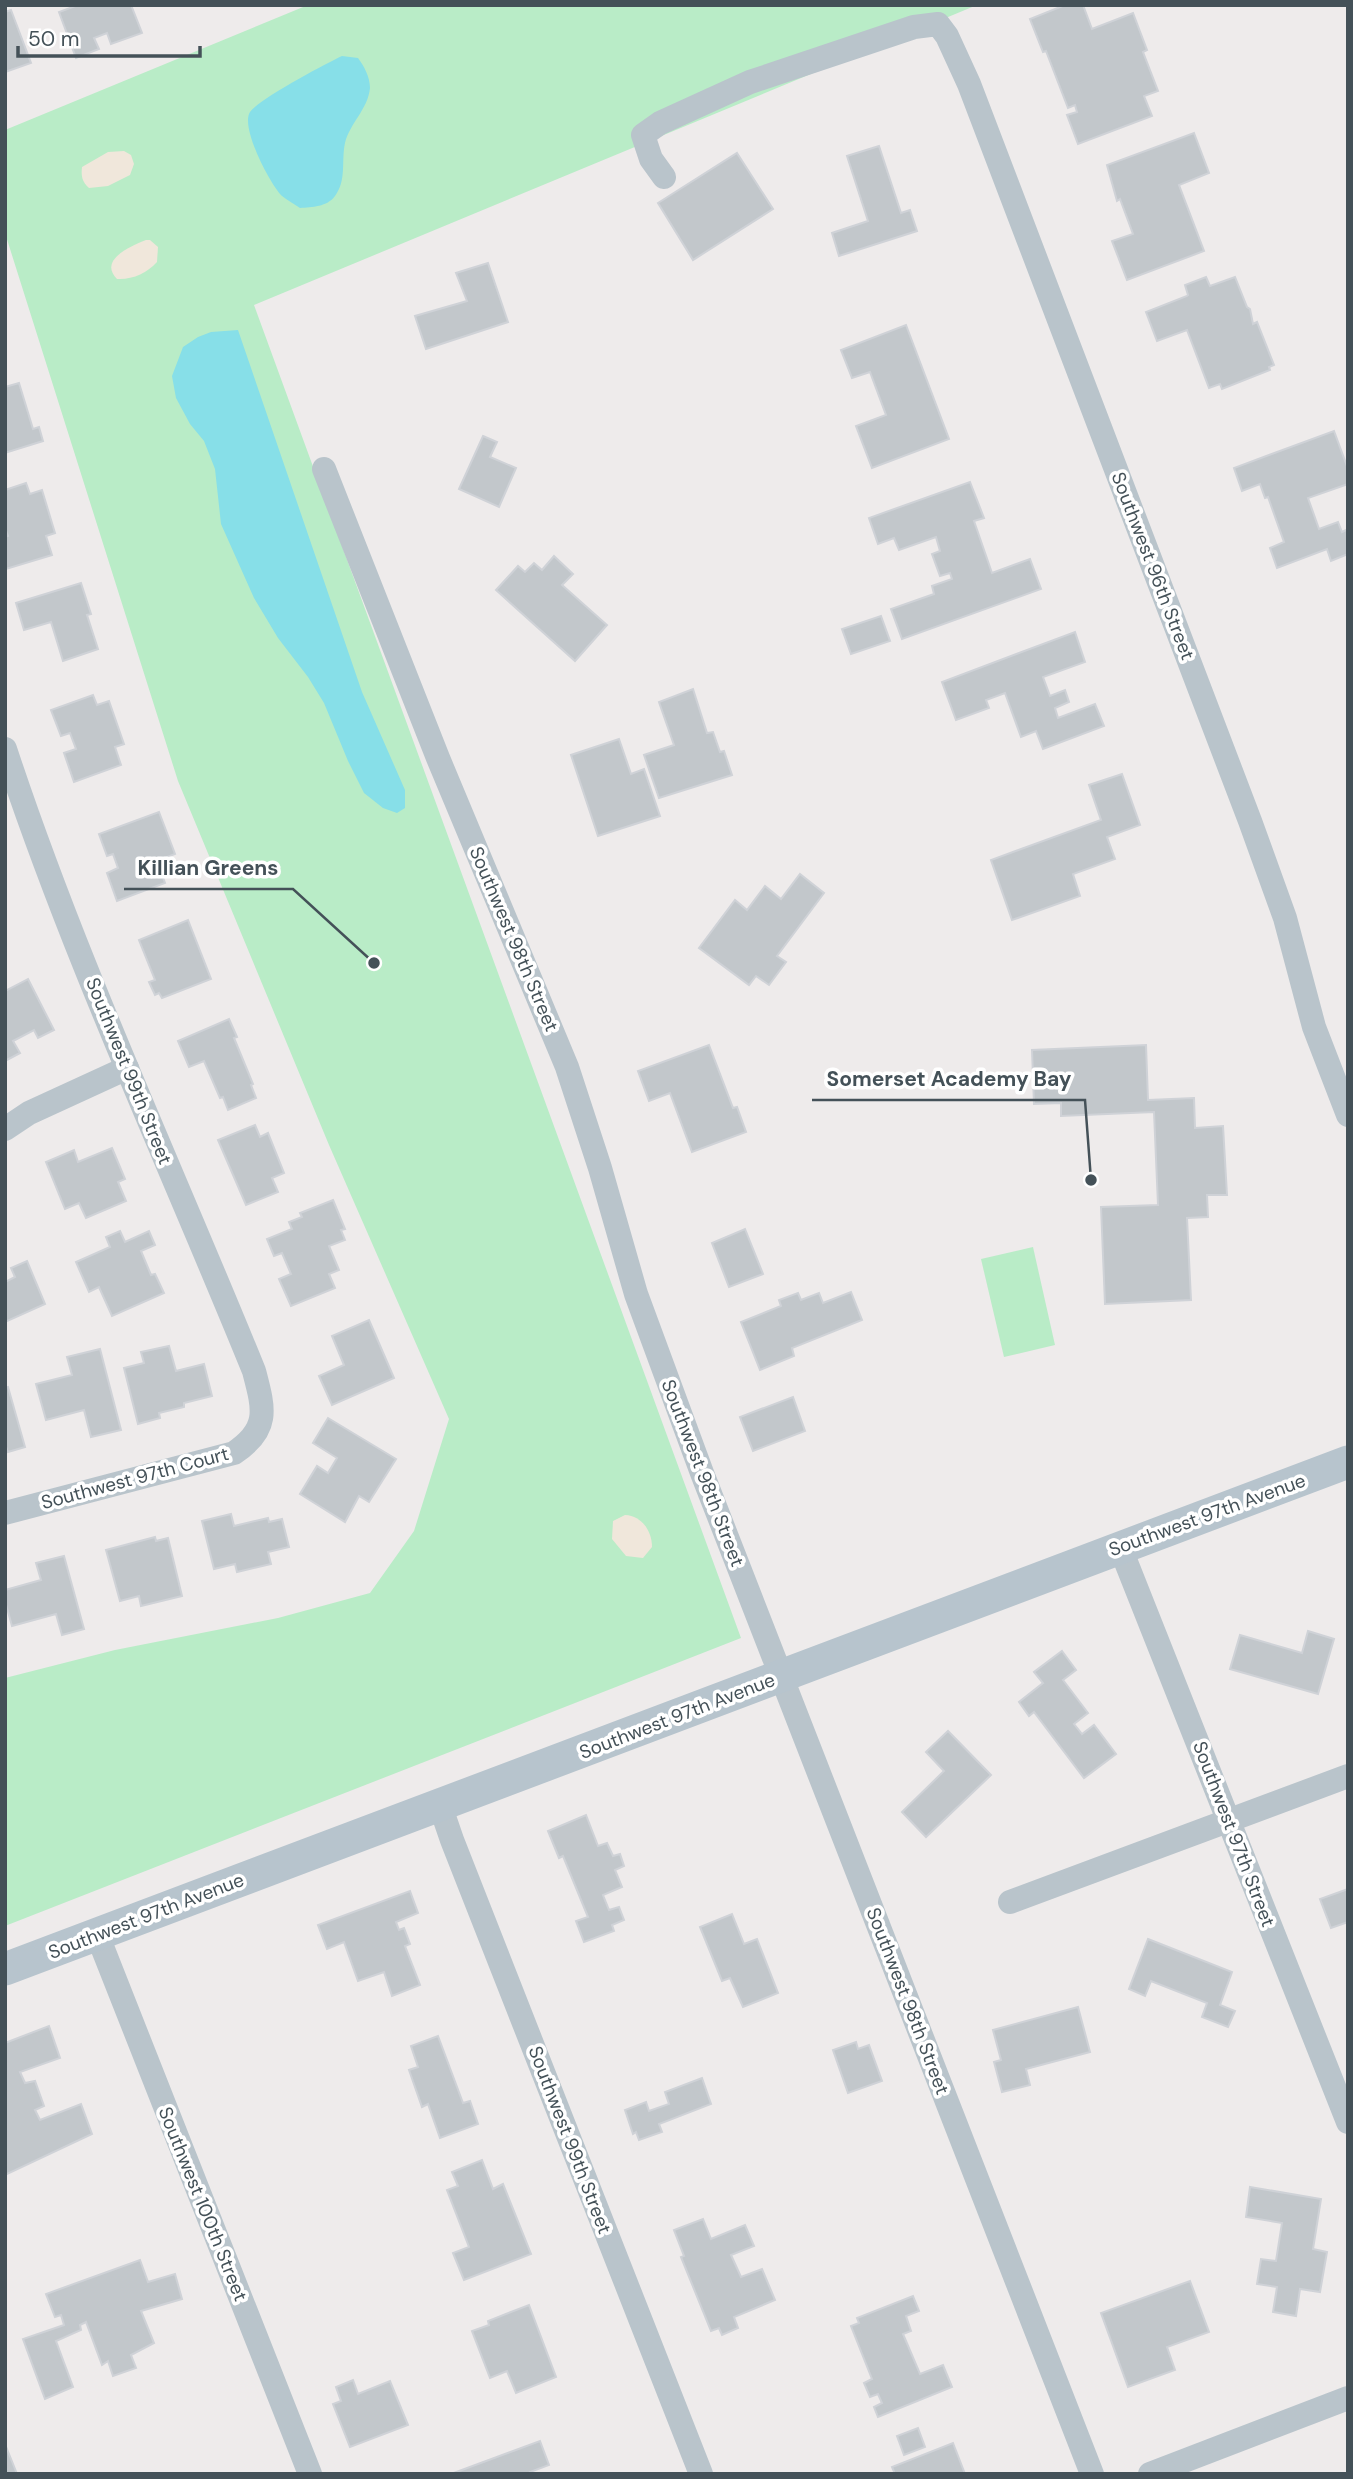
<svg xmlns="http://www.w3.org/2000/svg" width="1353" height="2479" viewBox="0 0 1353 2479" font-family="'DM Sans',sans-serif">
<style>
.green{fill:#b9ecc7}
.sand{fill:#f0e7db}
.water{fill:#87dfe8}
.building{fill:#c2c7cb;stroke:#cfd2d7;stroke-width:2}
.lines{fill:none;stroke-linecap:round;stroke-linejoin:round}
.street{stroke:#b9c4cb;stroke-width:24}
.secondary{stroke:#b7c4cd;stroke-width:33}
.labels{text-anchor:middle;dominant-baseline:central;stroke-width:7;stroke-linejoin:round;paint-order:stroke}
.street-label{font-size:19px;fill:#445158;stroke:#fff}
.leader{fill:none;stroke:#445158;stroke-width:2.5}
.callout-dot{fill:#445158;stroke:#fff;stroke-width:2.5}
.callout-label{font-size:21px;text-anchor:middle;font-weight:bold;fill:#445158;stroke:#fff;stroke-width:7;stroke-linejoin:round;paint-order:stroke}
</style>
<rect width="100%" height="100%" fill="#eeebeb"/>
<!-- green -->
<g class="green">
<path d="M 308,5 L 977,5 L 254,305 L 741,1638 L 5,1926 L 5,1678 L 115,1650 L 278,1618 L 370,1593 L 414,1531 L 449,1419 L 329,1145 L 178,781 L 5,233 L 5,130 Z"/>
<path d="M 1033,1247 L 1055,1345 L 1004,1357 L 981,1259 Z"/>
</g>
<!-- sand -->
<g class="sand">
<path d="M 124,151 L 131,155 L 134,164 L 130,175 L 108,186 L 89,188 C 82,182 81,176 82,167 L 108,152 Z"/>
<path d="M 146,240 L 150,240 L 158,247 L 157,262 C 147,273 132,280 117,279 C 98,260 131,246 146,240 Z"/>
<path d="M 625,1515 C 642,1516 652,1531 652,1547 L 643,1558 L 626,1556 L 612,1539 L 613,1521 Z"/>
</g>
<!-- water -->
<g class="water">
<path d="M 342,56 L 358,58 C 364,66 370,77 370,88 C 368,109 350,123 345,143 C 341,161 347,180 335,196 C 327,207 312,207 300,208 C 294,204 287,200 282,196 C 270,184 240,127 250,112 C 259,99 325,64 342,56 Z"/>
<path d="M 238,330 L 362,692 L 405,790 L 405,808 L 397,813 L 383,808 L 364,793 L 348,761 L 324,703 L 308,677 L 278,638 L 254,598 L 221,524 L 215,469 L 204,441 L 190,424 L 176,398 L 172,376 L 183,347 L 198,337 L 211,332 Z"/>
</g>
<!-- building -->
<g class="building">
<path d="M 78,5 L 131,5 L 142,33 L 111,44 L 107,33 L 94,38 L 99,49 L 76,58 L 59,12 Z"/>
<path d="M 1065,5 L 1083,5 L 1092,29 L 1133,13 L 1147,50 L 1143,52 L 1158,91 L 1144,96 L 1152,116 L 1078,144 L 1067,115 L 1077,112 L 1075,105 L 1068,108 L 1046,51 L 1043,52 L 1030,19 Z"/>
<path d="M 11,10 L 31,63 L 5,72 L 5,12 Z"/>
<path d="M 1194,133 L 1209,173 L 1179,185 L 1204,251 L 1127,280 L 1112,241 L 1133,234 L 1120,199 L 1117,201 L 1107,165 Z"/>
<path d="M 879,146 L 901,213 L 910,210 L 917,231 L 839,256 L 832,233 L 868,221 L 847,156 Z"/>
<path d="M 737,153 L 773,209 L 693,260 L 658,203 Z"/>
<path d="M 488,263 L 508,322 L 426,349 L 415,316 L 467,301 L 456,273 Z"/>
<path d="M 1206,277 L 1210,286 L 1235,277 L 1247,307 L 1250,309 L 1253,324 L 1257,322 L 1274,365 L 1269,367 L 1270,370 L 1222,389 L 1220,384 L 1209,388 L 1187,330 L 1157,341 L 1146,312 L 1187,296 L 1188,295 L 1185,285 Z"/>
<path d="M 906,325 L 949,439 L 872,468 L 856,426 L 886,415 L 870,372 L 852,378 L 841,350 Z"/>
<path d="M 19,383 L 33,429 L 39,427 L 43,441 L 5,453 L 5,387 Z"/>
<path d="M 1334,431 L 1348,469 L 1348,484 L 1308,498 L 1319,529 L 1338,522 L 1342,532 L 1348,529 L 1348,554 L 1331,561 L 1327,549 L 1277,568 L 1270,548 L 1284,542 L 1268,497 L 1265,498 L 1260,484 L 1242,491 L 1234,468 Z"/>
<path d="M 483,436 L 497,442 L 490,457 L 516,468 L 499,507 L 459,489 Z"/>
<path d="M 970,482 L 984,518 L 974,521 L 992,573 L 1030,559 L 1041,589 L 902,639 L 891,609 L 934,594 L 932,586 L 952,579 L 950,573 L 940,576 L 932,554 L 940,551 L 936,537 L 899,550 L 894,538 L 878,544 L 869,518 Z"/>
<path d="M 26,483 L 30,494 L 42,490 L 55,533 L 46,536 L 52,555 L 6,569 L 5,537 L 8,536 L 5,528 L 5,490 Z"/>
<path d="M 554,556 L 573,574 L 562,585 L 607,625 L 575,661 L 496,590 L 518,566 L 525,572 L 534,563 L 542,570 Z"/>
<path d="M 81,583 L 91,614 L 87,615 L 98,649 L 63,661 L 51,622 L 24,630 L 16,603 Z"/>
<path d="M 881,616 L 890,641 L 851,654 L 842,629 Z"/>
<path d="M 1075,632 L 1085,662 L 1043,677 L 1050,696 L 1065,690 L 1069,702 L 1055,708 L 1058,718 L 1095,704 L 1104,726 L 1043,749 L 1036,731 L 1021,737 L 1005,693 L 986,700 L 989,708 L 956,720 L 942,682 Z"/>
<path d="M 693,689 L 707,733 L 713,732 L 720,752 L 724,751 L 732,775 L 659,798 L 644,755 L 674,745 L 659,702 Z"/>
<path d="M 93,695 L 97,705 L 109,701 L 124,744 L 115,747 L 121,765 L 74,782 L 64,753 L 76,749 L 70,733 L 61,736 L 51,710 Z"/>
<path d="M 619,739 L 631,774 L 644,769 L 660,816 L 598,836 L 571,755 Z"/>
<path d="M 1122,774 L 1140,825 L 1107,837 L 1115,859 L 1073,874 L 1080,896 L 1012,920 L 991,860 L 1101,820 L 1089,785 Z"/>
<path d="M 159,812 L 175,854 L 157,861 L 165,883 L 117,901 L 107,873 L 118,868 L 113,854 L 107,856 L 99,834 Z"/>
<path d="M 800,874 L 824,893 L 777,956 L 786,962 L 769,985 L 756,976 L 749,985 L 699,948 L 735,900 L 747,910 L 765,886 L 781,899 Z"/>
<path d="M 188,920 L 211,979 L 162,998 L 159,993 L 155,995 L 149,982 L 155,980 L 139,940 Z"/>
<path d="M 28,979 L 54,1030 L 38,1038 L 34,1030 L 13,1041 L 20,1053 L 5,1061 L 5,991 Z"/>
<path d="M 229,1019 L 237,1037 L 234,1038 L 253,1084 L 251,1085 L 256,1098 L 228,1110 L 223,1097 L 220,1098 L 204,1061 L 189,1067 L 178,1041 Z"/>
<path d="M 709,1045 L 733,1108 L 737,1107 L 746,1132 L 692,1152 L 670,1093 L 649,1101 L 638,1071 Z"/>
<path d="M 1146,1045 L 1148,1100 L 1194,1098 L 1195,1128 L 1223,1126 L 1227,1195 L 1207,1195 L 1208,1217 L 1187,1218 L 1191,1300 L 1105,1304 L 1101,1207 L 1158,1205 L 1154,1112 L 1061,1116 L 1061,1103 L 1034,1104 L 1032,1050 Z"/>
<path d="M 255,1125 L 260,1137 L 268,1133 L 284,1173 L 272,1178 L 278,1192 L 246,1205 L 218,1140 Z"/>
<path d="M 112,1148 L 125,1179 L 118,1182 L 126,1201 L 86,1218 L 79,1203 L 65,1209 L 46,1162 L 74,1150 L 78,1162 Z"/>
<path d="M 333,1200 L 345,1229 L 341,1230 L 345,1240 L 329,1246 L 339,1270 L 329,1274 L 335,1288 L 291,1306 L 279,1279 L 291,1274 L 282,1253 L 274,1256 L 267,1239 L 292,1229 L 289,1222 L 302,1217 L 300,1213 Z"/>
<path d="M 745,1229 L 763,1274 L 729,1287 L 712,1243 Z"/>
<path d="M 120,1231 L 125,1242 L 149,1231 L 155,1245 L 141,1251 L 151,1275 L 155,1274 L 164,1293 L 112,1316 L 99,1287 L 89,1292 L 76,1262 L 110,1247 L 106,1237 Z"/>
<path d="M 27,1261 L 45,1304 L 5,1322 L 5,1282 L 15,1277 L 11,1268 Z"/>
<path d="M 851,1292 L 862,1320 L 792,1348 L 794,1356 L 760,1370 L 741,1322 L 781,1306 L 779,1300 L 798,1293 L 801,1300 L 819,1293 L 823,1303 Z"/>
<path d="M 369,1320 L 394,1378 L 332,1405 L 319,1376 L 344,1365 L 332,1336 Z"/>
<path d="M 169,1346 L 176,1371 L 204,1364 L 212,1396 L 184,1403 L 184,1407 L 159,1413 L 160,1418 L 138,1424 L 124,1368 L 144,1363 L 141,1352 Z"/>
<path d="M 100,1349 L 121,1430 L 91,1437 L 84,1410 L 46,1420 L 36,1384 L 72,1375 L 67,1357 Z"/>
<path d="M 8,1387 L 25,1447 L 8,1452 L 5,1444 L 5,1388 Z"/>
<path d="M 793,1397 L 805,1431 L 753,1451 L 740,1417 Z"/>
<path d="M 328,1418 L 396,1459 L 369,1502 L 359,1496 L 345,1522 L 300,1494 L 317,1466 L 328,1473 L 337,1458 L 313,1443 Z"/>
<path d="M 231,1514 L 234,1526 L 268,1518 L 269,1522 L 282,1519 L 289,1547 L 268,1552 L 271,1564 L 237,1572 L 235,1564 L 214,1569 L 202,1521 Z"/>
<path d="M 155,1537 L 156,1541 L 168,1538 L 182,1596 L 141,1606 L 139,1596 L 120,1601 L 106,1550 Z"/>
<path d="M 64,1556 L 84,1629 L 62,1635 L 56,1614 L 12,1626 L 5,1601 L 5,1590 L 41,1580 L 36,1563 Z"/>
<path d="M 1308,1631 L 1334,1639 L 1318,1694 L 1230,1669 L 1240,1635 L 1302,1653 Z"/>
<path d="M 1062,1651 L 1076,1670 L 1063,1680 L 1088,1713 L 1074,1724 L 1082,1734 L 1094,1725 L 1116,1754 L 1084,1778 L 1034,1712 L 1029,1716 L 1019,1702 L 1043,1683 L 1034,1672 Z"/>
<path d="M 948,1731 L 991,1775 L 926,1837 L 902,1812 L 944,1771 L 926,1752 Z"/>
<path d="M 586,1815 L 598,1846 L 607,1843 L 613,1856 L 620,1854 L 624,1866 L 615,1870 L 622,1887 L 603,1895 L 609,1910 L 619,1907 L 624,1920 L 612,1925 L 614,1931 L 584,1942 L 576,1921 L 588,1917 L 563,1856 L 559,1858 L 548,1831 Z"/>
<path d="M 1348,1889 L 1348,1922 L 1331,1928 L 1320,1899 Z"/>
<path d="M 410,1891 L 418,1913 L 396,1922 L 399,1930 L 404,1928 L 410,1944 L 405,1946 L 420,1985 L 392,1996 L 384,1972 L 358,1981 L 344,1942 L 327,1949 L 318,1925 Z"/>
<path d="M 732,1914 L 744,1944 L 757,1939 L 778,1993 L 743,2007 L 730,1978 L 722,1981 L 700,1927 Z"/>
<path d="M 1148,1939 L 1232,1972 L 1220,2005 L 1235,2011 L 1228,2027 L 1202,2017 L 1207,2003 L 1151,1981 L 1145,1996 L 1129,1989 Z"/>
<path d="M 1078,2007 L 1090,2052 L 1026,2069 L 1030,2085 L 1002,2092 L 994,2062 L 1001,2060 L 993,2030 Z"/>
<path d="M 49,2026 L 60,2058 L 20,2072 L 25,2083 L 35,2081 L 44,2106 L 35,2110 L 40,2120 L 81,2104 L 92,2134 L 5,2175 L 5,2043 Z"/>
<path d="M 438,2036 L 463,2103 L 470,2101 L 478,2124 L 440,2138 L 428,2104 L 422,2107 L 409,2070 L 418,2067 L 411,2046 Z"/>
<path d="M 856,2042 L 858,2049 L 869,2045 L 882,2081 L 848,2093 L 833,2050 Z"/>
<path d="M 702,2078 L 711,2104 L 659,2124 L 662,2132 L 639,2140 L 636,2132 L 633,2134 L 625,2110 L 646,2102 L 649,2111 L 669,2104 L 665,2092 Z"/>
<path d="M 482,2160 L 493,2189 L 503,2184 L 531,2254 L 464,2280 L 453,2253 L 469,2247 L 447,2190 L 458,2186 L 452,2172 Z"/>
<path d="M 1250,2187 L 1321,2199 L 1313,2249 L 1327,2252 L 1320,2292 L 1300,2289 L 1296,2316 L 1273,2312 L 1277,2287 L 1257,2284 L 1261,2259 L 1276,2261 L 1282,2223 L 1246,2217 Z"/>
<path d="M 703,2219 L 711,2239 L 745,2225 L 754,2246 L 731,2255 L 741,2277 L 762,2269 L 775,2300 L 734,2317 L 738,2328 L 722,2335 L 719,2328 L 711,2331 L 681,2257 L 684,2256 L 674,2230 Z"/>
<path d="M 140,2260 L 148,2282 L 175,2274 L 182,2299 L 141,2311 L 154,2343 L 131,2355 L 136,2368 L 113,2376 L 108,2361 L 102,2365 L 86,2322 L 80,2325 L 81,2330 L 56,2341 L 73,2387 L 45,2399 L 23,2339 L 64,2325 L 61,2315 L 55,2317 L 46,2294 Z"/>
<path d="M 1190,2281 L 1209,2332 L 1167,2347 L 1175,2370 L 1128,2387 L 1101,2313 Z"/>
<path d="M 913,2296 L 919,2311 L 906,2316 L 911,2331 L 903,2334 L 920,2374 L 943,2365 L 952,2387 L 878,2417 L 874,2407 L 882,2403 L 878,2394 L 870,2397 L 864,2383 L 872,2379 L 851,2326 L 859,2323 L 857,2318 Z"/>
<path d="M 529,2305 L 556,2377 L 516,2393 L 507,2371 L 490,2378 L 472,2331 L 489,2325 L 488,2321 Z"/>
<path d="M 353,2380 L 358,2394 L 390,2381 L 408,2425 L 350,2447 L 333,2404 L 341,2401 L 336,2387 Z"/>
<path d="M 918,2428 L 925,2447 L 904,2455 L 897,2436 Z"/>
<path d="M 540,2441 L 549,2465 L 530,2472 L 531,2474 L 451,2474 Z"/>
<path d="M 953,2443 L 965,2474 L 895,2474 L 892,2467 Z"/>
<path d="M 5,2444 L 17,2474 L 5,2474 Z"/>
</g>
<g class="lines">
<!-- street -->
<g class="street">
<path d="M 664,177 L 651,159 L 643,135 L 660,123 L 750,82 L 914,27 L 938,24 L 947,36 L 969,84 L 1250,821 L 1285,918 L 1314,1027 L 1348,1115"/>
<path d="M 324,469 L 438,758 L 567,1067 L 600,1168 L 636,1294 L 702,1473 L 1092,2474"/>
<path d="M 5,749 C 75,961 170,1164 254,1371 C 264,1409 270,1429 234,1453 L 5,1513"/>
<path d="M 5,1129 L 29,1113 L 127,1068"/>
<path d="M 1120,1547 L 1348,2122"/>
<path d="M 440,1805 L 452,1840 L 701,2474"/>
<path d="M 1010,1902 L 1348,1776"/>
<path d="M 97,1934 L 310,2474"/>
<path d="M 1150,2474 L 1348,2398"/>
</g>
<!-- secondary -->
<path class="secondary" d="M 5,1969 L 1348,1462"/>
</g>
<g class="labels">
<!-- street labels -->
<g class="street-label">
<text transform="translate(1153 566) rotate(69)">Southwest 96th Street</text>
<text transform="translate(514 939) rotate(67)">Southwest 98th Street</text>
<text transform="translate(129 1071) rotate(68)">Southwest 99th Street</text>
<text transform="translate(703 1473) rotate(69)">Southwest 98th Street</text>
<text transform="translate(135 1478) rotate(-15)">Southwest 97th Court</text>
<text transform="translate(1207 1515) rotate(-20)">Southwest 97th Avenue</text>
<text transform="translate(677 1716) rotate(-21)">Southwest 97th Avenue</text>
<text transform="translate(1234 1834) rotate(69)">Southwest 97th Street</text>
<text transform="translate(146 1916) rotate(-21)">Southwest 97th Avenue</text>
<text transform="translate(908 2001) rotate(69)">Southwest 98th Street</text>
<text transform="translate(570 2140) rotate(69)">Southwest 99th Street</text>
<text transform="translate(203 2204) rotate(68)">Southwest 100th Street</text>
</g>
</g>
<!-- callouts -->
<path class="leader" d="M374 963L293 889H124M1091 1180L1085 1100H812"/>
<g class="callout-dot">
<circle cx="374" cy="963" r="7"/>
<circle cx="1091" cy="1180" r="7"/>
</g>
<g class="callout-label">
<text x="208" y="875">Killian Greens</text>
<text x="949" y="1086">Somerset Academy Bay</text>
</g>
<!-- border -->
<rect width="1353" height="2479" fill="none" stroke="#445158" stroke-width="14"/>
<!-- scale -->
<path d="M18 46v10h182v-10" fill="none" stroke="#445158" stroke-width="3.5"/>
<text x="28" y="46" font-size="21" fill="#445158" stroke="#ffffff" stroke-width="5" paint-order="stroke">50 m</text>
</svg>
